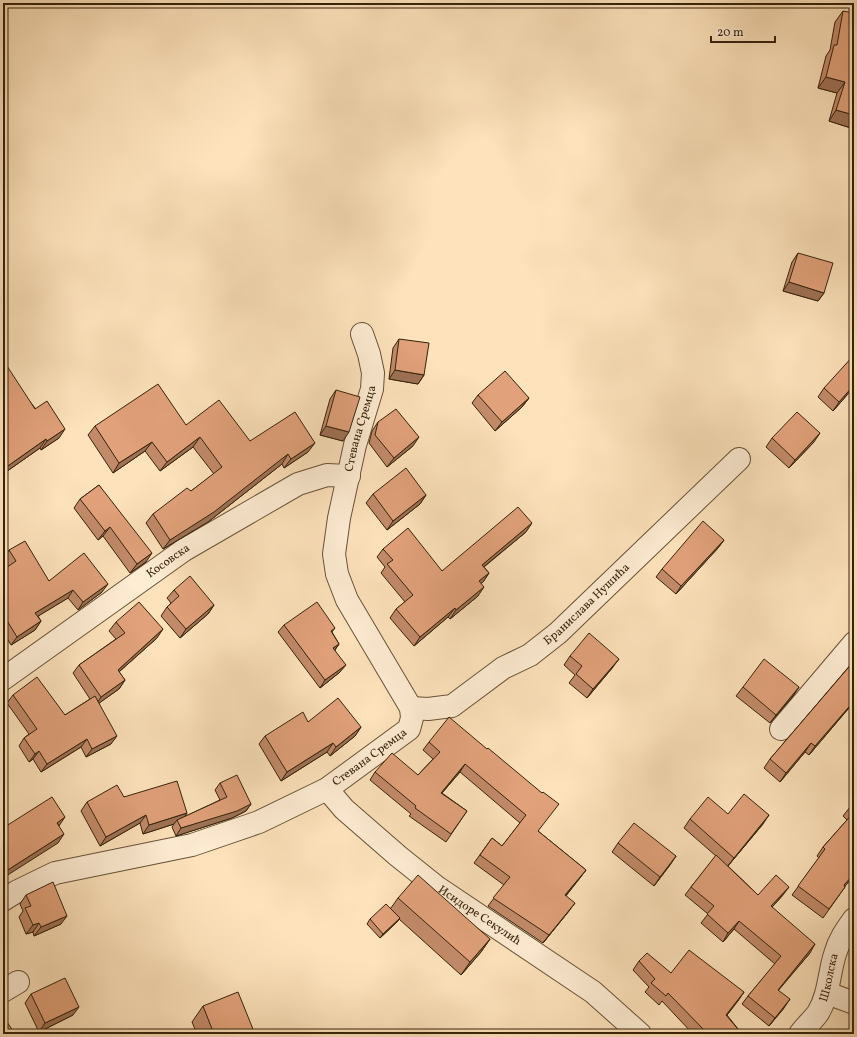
<svg xmlns="http://www.w3.org/2000/svg" width="857" height="1037" viewBox="0 0 857 1037" font-family="Vollkorn,serif">
<style>
.lines{fill:none;stroke-linecap:round;stroke-linejoin:round}
.minor-casing{stroke:#675237;stroke-width:24}
.minor{stroke:#feecd3;stroke-width:22}
.wall{fill:#c28a69;stroke:#35220b}
.shaded-wall{fill:#9e7155;stroke:#35220b}
.building{fill:#e1a17a;stroke:#35220b}
.labels{text-anchor:middle;dominant-baseline:central;stroke-width:3;stroke-linejoin:round;paint-order:stroke}
.street-label{font-size:12px;fill:#35220b;stroke:#feecd3}
</style>
<rect width="100%" height="100%" fill="#fde2bb"/>
<filter id="stains"><feTurbulence type="fractalNoise" baseFrequency=".005" numOctaves="4"/><feColorMatrix values="0 0 0 0 .2 0 0 0 0 .09 0 0 0 0 .02 0 0 0 .5 -.17"/></filter>
<radialGradient id="worn" r=".72"><stop offset=".6" stop-color="#630" stop-opacity="0"/><stop offset="1" stop-color="#630" stop-opacity=".3"/></radialGradient>
<g class="lines">
<defs>
<g id="minor">
<path id="s1" d="M 3,679 L 184,550 L 298,484 L 327,475 L 349,476"/>
<path id="s2" d="M 411,708 L 428,709 L 452,706 L 503,668 L 530,655 L 558,633 L 739,459"/>
<path d="M 781,729 L 854,643"/>
<path id="s3" d="M 327,789 L 344,809 L 398,856 L 438,888 L 593,992 L 640,1034"/>
<path id="s4" d="M 3,900 L 16,892 L 55,873 L 192,845 L 259,822 L 327,789 L 409,729 L 412,718 L 411,708 L 347,600 L 337,574 L 334,554 L 339,518 L 355,445 L 372,389 L 373,373 L 369,354 L 362,334"/>
<path d="M 3,991 L 18,982"/>
<path d="M 827,993 L 854,1003"/>
<path id="s5" d="M 800,1034 C 805,1027 813,1020 818,1013 C 829,995 829,973 835,954 C 839,940 846,930 854,919"/>
</g>
</defs>
<!-- minor casing -->
<use href="#minor" class="minor-casing"/>
<!-- minor -->
<use href="#minor" class="minor"/>
</g>
<!-- wall -->
<g class="wall">
<path d="M 843,11 L 854,129 L 829,121 L 837,93 L 818,88 L 826,56 L 830,50 L 835,22 Z"/>
<path d="M 798,253 L 824,293 L 818,301 L 783,291 L 792,262 Z"/>
<path d="M 399,339 L 424,375 L 418,384 L 389,379 L 393,348 Z"/>
<path d="M 3,368 L 59,438 L 41,450 L 40,448 L 3,474 Z"/>
<path d="M 854,387 L 833,411 L 818,397 L 824,388 Z"/>
<path d="M 336,390 L 343,441 L 320,435 L 330,399 Z"/>
<path d="M 478,395 L 529,398 L 522,407 L 495,431 L 472,403 Z"/>
<path d="M 378,422 L 413,446 L 387,467 L 369,443 L 372,431 Z"/>
<path d="M 186,425 L 250,441 L 308,452 L 284,468 L 282,464 L 208,522 L 163,549 L 146,523 L 153,514 L 191,491 L 214,474 L 193,447 L 160,471 L 145,451 L 113,473 L 88,435 L 95,426 Z"/>
<path d="M 772,438 L 814,442 L 789,468 L 766,447 Z"/>
<path d="M 854,476 L 854,488 L 849,483 Z"/>
<path d="M 99,485 L 146,562 L 130,573 L 103,536 L 98,540 L 74,508 L 80,499 Z"/>
<path d="M 373,494 L 426,495 L 420,504 L 387,530 L 366,503 Z"/>
<path d="M 526,532 L 484,567 L 489,573 L 483,582 L 481,583 L 478,596 L 450,619 L 448,617 L 414,646 L 390,618 L 396,609 L 405,602 L 381,573 L 385,567 L 377,557 L 383,549 L 442,571 Z"/>
<path d="M 724,540 L 718,548 L 676,594 L 656,577 L 662,569 Z"/>
<path d="M 9,550 L 49,581 L 102,592 L 78,610 L 68,598 L 38,616 L 41,621 L 35,630 L 11,645 L 3,632 L 3,570 L 8,567 L 3,559 Z"/>
<path d="M 854,555 L 854,564 L 850,561 Z"/>
<path d="M 174,590 L 214,605 L 208,614 L 180,638 L 161,616 L 167,607 L 171,603 L 167,598 Z"/>
<path d="M 116,622 L 157,638 L 119,672 L 125,680 L 119,689 L 99,703 L 111,744 L 86,757 L 81,747 L 41,772 L 33,759 L 29,762 L 19,746 L 24,738 L 29,734 L 7,703 L 13,695 L 65,715 L 90,699 L 73,673 L 79,665 L 116,639 L 109,631 Z"/>
<path d="M 284,625 L 335,628 L 332,632 L 339,644 L 335,650 L 340,672 L 320,688 L 278,632 Z"/>
<path d="M 570,656 L 613,667 L 587,698 L 569,683 L 575,675 L 564,665 Z"/>
<path d="M 854,661 L 854,702 L 809,755 L 805,752 L 780,782 L 764,768 L 770,759 Z"/>
<path d="M 743,687 L 799,687 L 793,696 L 770,723 L 736,696 Z"/>
<path d="M 308,722 L 361,727 L 355,736 L 330,756 L 327,752 L 281,781 L 259,744 L 265,736 Z"/>
<path d="M 429,742 L 487,749 L 538,831 L 586,870 L 566,896 L 569,911 L 543,943 L 488,906 L 504,885 L 474,863 L 492,838 L 502,846 L 520,823 L 460,772 L 442,793 L 467,811 L 446,842 L 409,816 L 411,814 L 370,780 L 375,772 L 418,775 L 433,759 L 423,750 Z"/>
<path d="M 220,783 L 251,804 L 246,811 L 232,818 L 176,836 L 172,827 L 174,824 L 143,834 L 140,823 L 100,846 L 81,811 L 87,802 L 124,797 L 187,813 L 184,817 L 220,800 L 215,790 Z"/>
<path d="M 854,802 L 854,876 L 845,886 L 845,887 L 823,918 L 792,895 L 819,858 L 817,856 L 823,847 L 847,820 L 843,816 Z"/>
<path d="M 728,814 L 763,824 L 728,866 L 758,895 L 783,895 L 772,907 L 810,953 L 778,990 L 784,1008 L 769,1026 L 742,1004 L 748,996 L 775,964 L 734,929 L 723,942 L 701,923 L 708,914 L 685,895 L 691,887 L 716,856 L 684,828 L 690,819 Z"/>
<path d="M 618,843 L 676,856 L 670,865 L 654,886 L 612,852 Z"/>
<path d="M 26,895 L 61,924 L 34,936 L 33,932 L 26,934 L 19,917 L 23,911 L 20,904 Z"/>
<path d="M 398,898 L 490,939 L 481,952 L 461,975 L 399,919 L 397,922 L 380,938 L 367,924 L 370,919 L 391,908 Z"/>
<path d="M 639,961 L 671,973 L 744,992 L 727,1015 L 742,1034 L 693,1034 L 662,1001 L 659,1005 L 645,992 L 649,987 L 633,970 Z"/>
<path d="M 31,994 L 73,1015 L 39,1032 L 25,1003 Z"/>
<path d="M 203,1006 L 255,1034 L 197,1034 L 192,1022 Z"/>
</g>
<!-- shaded-wall -->
<g class="shaded-wall">
<path d="M 826,77 L 845,82 L 837,93 L 818,88 Z"/>
<path d="M 836,110 L 854,115 L 854,129 L 829,121 Z"/>
<path d="M 789,282 L 824,293 L 818,301 L 783,291 Z"/>
<path d="M 395,370 L 424,375 L 418,384 L 389,379 Z"/>
<path d="M 854,385 L 854,387 L 833,411 L 839,402 Z"/>
<path d="M 529,398 L 522,407 L 495,431 L 502,422 Z"/>
<path d="M 326,426 L 349,432 L 343,441 L 320,435 Z"/>
<path d="M 65,429 L 59,438 L 41,450 L 47,441 Z"/>
<path d="M 820,433 L 814,442 L 789,468 L 795,460 Z"/>
<path d="M 200,437 L 193,447 L 160,471 L 167,462 Z"/>
<path d="M 419,437 L 413,446 L 387,467 L 394,458 Z"/>
<path d="M 46,439 L 40,448 L 3,474 L 3,471 L 5,468 Z"/>
<path d="M 152,442 L 145,451 L 113,473 L 119,463 Z"/>
<path d="M 315,443 L 308,452 L 284,468 L 291,459 Z"/>
<path d="M 288,454 L 282,464 L 208,522 L 163,549 L 170,540 Z"/>
<path d="M 426,495 L 420,504 L 387,530 L 393,521 Z"/>
<path d="M 532,523 L 526,532 L 476,573 L 482,565 Z"/>
<path d="M 110,527 L 103,536 L 98,540 L 105,531 Z"/>
<path d="M 724,540 L 718,548 L 676,594 L 681,586 Z"/>
<path d="M 152,553 L 146,562 L 130,573 L 137,564 Z"/>
<path d="M 489,573 L 483,582 L 473,590 L 479,581 Z"/>
<path d="M 108,584 L 102,592 L 78,610 L 83,602 Z"/>
<path d="M 484,587 L 478,596 L 450,619 L 456,610 Z"/>
<path d="M 73,590 L 68,598 L 30,621 L 35,613 Z"/>
<path d="M 214,605 L 208,614 L 180,638 L 186,629 Z"/>
<path d="M 455,608 L 448,617 L 414,646 L 420,637 Z"/>
<path d="M 41,621 L 35,630 L 11,645 L 17,637 Z"/>
<path d="M 163,629 L 157,638 L 112,678 L 118,670 Z"/>
<path d="M 339,644 L 334,651 L 333,648 Z"/>
<path d="M 619,659 L 613,667 L 587,698 L 593,689 Z"/>
<path d="M 346,665 L 340,672 L 320,688 L 325,680 Z"/>
<path d="M 125,680 L 119,689 L 95,706 L 101,697 Z"/>
<path d="M 799,687 L 793,696 L 770,723 L 776,715 Z"/>
<path d="M 854,701 L 854,702 L 809,755 L 815,746 Z"/>
<path d="M 361,727 L 355,736 L 330,756 L 336,747 Z"/>
<path d="M 117,736 L 111,744 L 86,757 L 92,749 Z"/>
<path d="M 87,739 L 81,747 L 41,772 L 47,764 Z"/>
<path d="M 333,743 L 327,752 L 281,781 L 287,772 Z"/>
<path d="M 811,743 L 805,752 L 780,782 L 786,773 Z"/>
<path d="M 39,751 L 33,759 L 29,762 L 35,754 Z"/>
<path d="M 465,764 L 460,772 L 435,801 L 441,793 Z"/>
<path d="M 251,804 L 246,811 L 232,818 L 176,836 L 181,828 Z"/>
<path d="M 187,813 L 181,822 L 177,820 L 174,824 L 143,834 L 149,825 Z"/>
<path d="M 146,815 L 140,823 L 100,846 L 106,837 Z"/>
<path d="M 769,815 L 763,824 L 727,867 L 734,858 Z"/>
<path d="M 65,817 L 59,826 L 57,823 Z"/>
<path d="M 64,834 L 58,843 L 3,878 L 3,873 Z"/>
<path d="M 676,856 L 670,865 L 654,886 L 660,877 Z"/>
<path d="M 586,870 L 580,878 L 559,904 L 565,895 Z"/>
<path d="M 854,874 L 854,876 L 838,894 L 844,885 Z"/>
<path d="M 789,887 L 783,895 L 765,915 L 771,906 Z"/>
<path d="M 575,903 L 569,911 L 543,943 L 549,935 Z"/>
<path d="M 67,916 L 61,924 L 34,936 L 41,927 Z"/>
<path d="M 400,918 L 397,922 L 380,938 L 383,934 Z"/>
<path d="M 739,921 L 734,929 L 723,942 L 728,933 Z"/>
<path d="M 39,923 L 33,932 L 26,934 L 33,925 Z"/>
<path d="M 490,939 L 481,952 L 461,975 L 470,962 Z"/>
<path d="M 815,944 L 810,953 L 772,998 L 778,990 Z"/>
<path d="M 744,992 L 738,1001 L 720,1024 L 726,1015 Z"/>
<path d="M 790,999 L 784,1008 L 769,1026 L 775,1018 Z"/>
<path d="M 79,1007 L 73,1015 L 39,1032 L 45,1023 Z"/>
</g>
<!-- building -->
<g class="building">
<path d="M 843,11 L 854,13 L 854,115 L 836,110 L 845,82 L 826,77 L 834,45 L 837,45 Z"/>
<path d="M 798,253 L 833,263 L 824,293 L 789,282 Z"/>
<path d="M 399,339 L 429,343 L 424,375 L 395,370 Z"/>
<path d="M 854,355 L 854,385 L 839,402 L 824,388 Z"/>
<path d="M 7,366 L 35,409 L 47,401 L 65,429 L 47,441 L 46,439 L 5,468 L 6,470 L 3,472 L 3,368 Z"/>
<path d="M 505,371 L 529,398 L 502,422 L 478,395 Z"/>
<path d="M 158,384 L 186,425 L 219,400 L 250,441 L 295,412 L 315,443 L 291,459 L 288,454 L 214,512 L 170,540 L 153,514 L 187,488 L 191,491 L 222,467 L 200,437 L 167,462 L 152,442 L 119,463 L 95,426 Z"/>
<path d="M 336,390 L 360,397 L 349,432 L 326,426 Z"/>
<path d="M 396,409 L 419,437 L 394,458 L 375,435 L 378,422 Z"/>
<path d="M 797,412 L 820,433 L 795,460 L 772,438 Z"/>
<path d="M 406,468 L 426,495 L 393,521 L 373,494 Z"/>
<path d="M 99,485 L 152,553 L 137,564 L 110,527 L 105,531 L 80,499 Z"/>
<path d="M 518,507 L 532,523 L 482,565 L 489,573 L 479,581 L 484,587 L 456,610 L 455,608 L 420,637 L 396,609 L 413,595 L 387,564 L 393,560 L 383,549 L 408,528 L 442,571 Z"/>
<path d="M 703,521 L 724,540 L 681,586 L 662,569 Z"/>
<path d="M 25,541 L 49,581 L 84,553 L 108,584 L 83,602 L 73,590 L 35,613 L 41,621 L 17,637 L 3,614 L 3,603 L 8,600 L 3,593 L 3,570 L 16,561 L 9,550 Z"/>
<path d="M 190,576 L 214,605 L 186,629 L 167,607 L 179,596 L 174,590 Z"/>
<path d="M 139,602 L 163,629 L 118,670 L 125,680 L 101,697 L 79,665 L 125,633 L 116,622 Z"/>
<path d="M 317,602 L 335,628 L 331,631 L 339,644 L 333,648 L 346,665 L 325,680 L 284,625 Z"/>
<path d="M 589,633 L 619,659 L 593,689 L 576,674 L 582,666 L 570,656 Z"/>
<path d="M 764,659 L 799,687 L 776,715 L 743,687 Z"/>
<path d="M 854,661 L 854,701 L 815,746 L 811,743 L 786,773 L 770,759 Z"/>
<path d="M 37,677 L 65,715 L 95,696 L 117,736 L 92,749 L 87,739 L 47,764 L 39,751 L 35,754 L 24,738 L 37,729 L 13,695 Z"/>
<path d="M 338,698 L 361,727 L 336,747 L 333,743 L 287,772 L 265,736 L 303,712 L 308,722 Z"/>
<path d="M 449,717 L 487,749 L 488,748 L 542,793 L 543,792 L 559,804 L 538,831 L 586,870 L 565,895 L 575,903 L 549,935 L 493,898 L 510,877 L 480,855 L 492,838 L 502,846 L 526,815 L 465,764 L 441,793 L 467,811 L 451,834 L 415,808 L 416,806 L 375,772 L 392,753 L 418,775 L 440,752 L 429,742 Z"/>
<path d="M 237,775 L 251,804 L 237,811 L 181,828 L 177,820 L 227,797 L 220,783 Z"/>
<path d="M 177,781 L 187,813 L 149,825 L 146,815 L 106,837 L 87,802 L 117,785 L 124,797 Z"/>
<path d="M 744,794 L 769,815 L 734,858 L 690,819 L 708,797 L 728,814 Z"/>
<path d="M 52,797 L 65,817 L 57,823 L 64,834 L 3,873 L 3,828 Z"/>
<path d="M 854,802 L 854,874 L 844,885 L 845,887 L 829,909 L 798,886 L 825,849 L 823,847 L 854,812 L 849,808 Z"/>
<path d="M 634,823 L 676,856 L 660,877 L 618,843 Z"/>
<path d="M 716,855 L 758,895 L 776,875 L 789,887 L 771,906 L 815,944 L 778,990 L 790,999 L 775,1018 L 748,996 L 781,956 L 739,921 L 728,933 L 707,914 L 714,906 L 691,887 Z"/>
<path d="M 418,875 L 490,939 L 470,962 L 398,898 Z"/>
<path d="M 53,882 L 67,916 L 41,927 L 39,923 L 33,925 L 25,908 L 31,906 L 26,895 Z"/>
<path d="M 386,904 L 400,918 L 383,934 L 370,919 Z"/>
<path d="M 689,950 L 744,992 L 726,1015 L 742,1034 L 713,1034 L 710,1030 L 707,1033 L 668,993 L 666,996 L 651,983 L 655,979 L 639,961 L 647,953 L 671,973 Z"/>
<path d="M 65,978 L 79,1007 L 45,1023 L 31,994 Z"/>
<path d="M 238,992 L 255,1034 L 214,1034 L 203,1006 Z"/>
<path d="M 3,1016 L 15,1034 L 3,1034 Z"/>
</g>
<g class="labels">
<!-- street labels -->
<g class="street-label">
<text stroke="none"><textPath href="#s4" startOffset="770">Стевана Сремца</textPath></text>
<text stroke="none"><textPath href="#s1" startOffset="203">Косовска</textPath></text>
<text stroke="none"><textPath href="#s2" startOffset="211">Бранислава Нушића</textPath></text>
<text stroke="none"><textPath href="#s4" startOffset="398">Стевана Сремца</textPath></text>
<text stroke="none"><textPath href="#s3" startOffset="199">Исидоре Секулић</textPath></text>
<text stroke="none"><textPath href="#s5" startOffset="65">Школска</textPath></text>
</g>
</g>
<!-- margin -->
<rect width="857" height="1037" fill="none" stroke="#fde2bb" stroke-width="16"/>
<rect x="4" y="4" width="849" height="1029" fill="none" stroke="#35220b" stroke-width="2"/>
<rect x="8" y="8" width="841" height="1021" fill="none" stroke="#35220b"/>
<!-- scale -->
<path d="M711 36v6h64v-6" fill="none" stroke="#35220b" stroke-width="2"/>
<text x="717" y="36" font-size="12" fill="#35220b" stroke="#feecd3" stroke-width="3" paint-order="stroke">20 m</text>
<rect width="100%" height="100%" filter="url(#stains)"/>
<rect width="100%" height="100%" fill="url(#worn)"/>
</svg>
